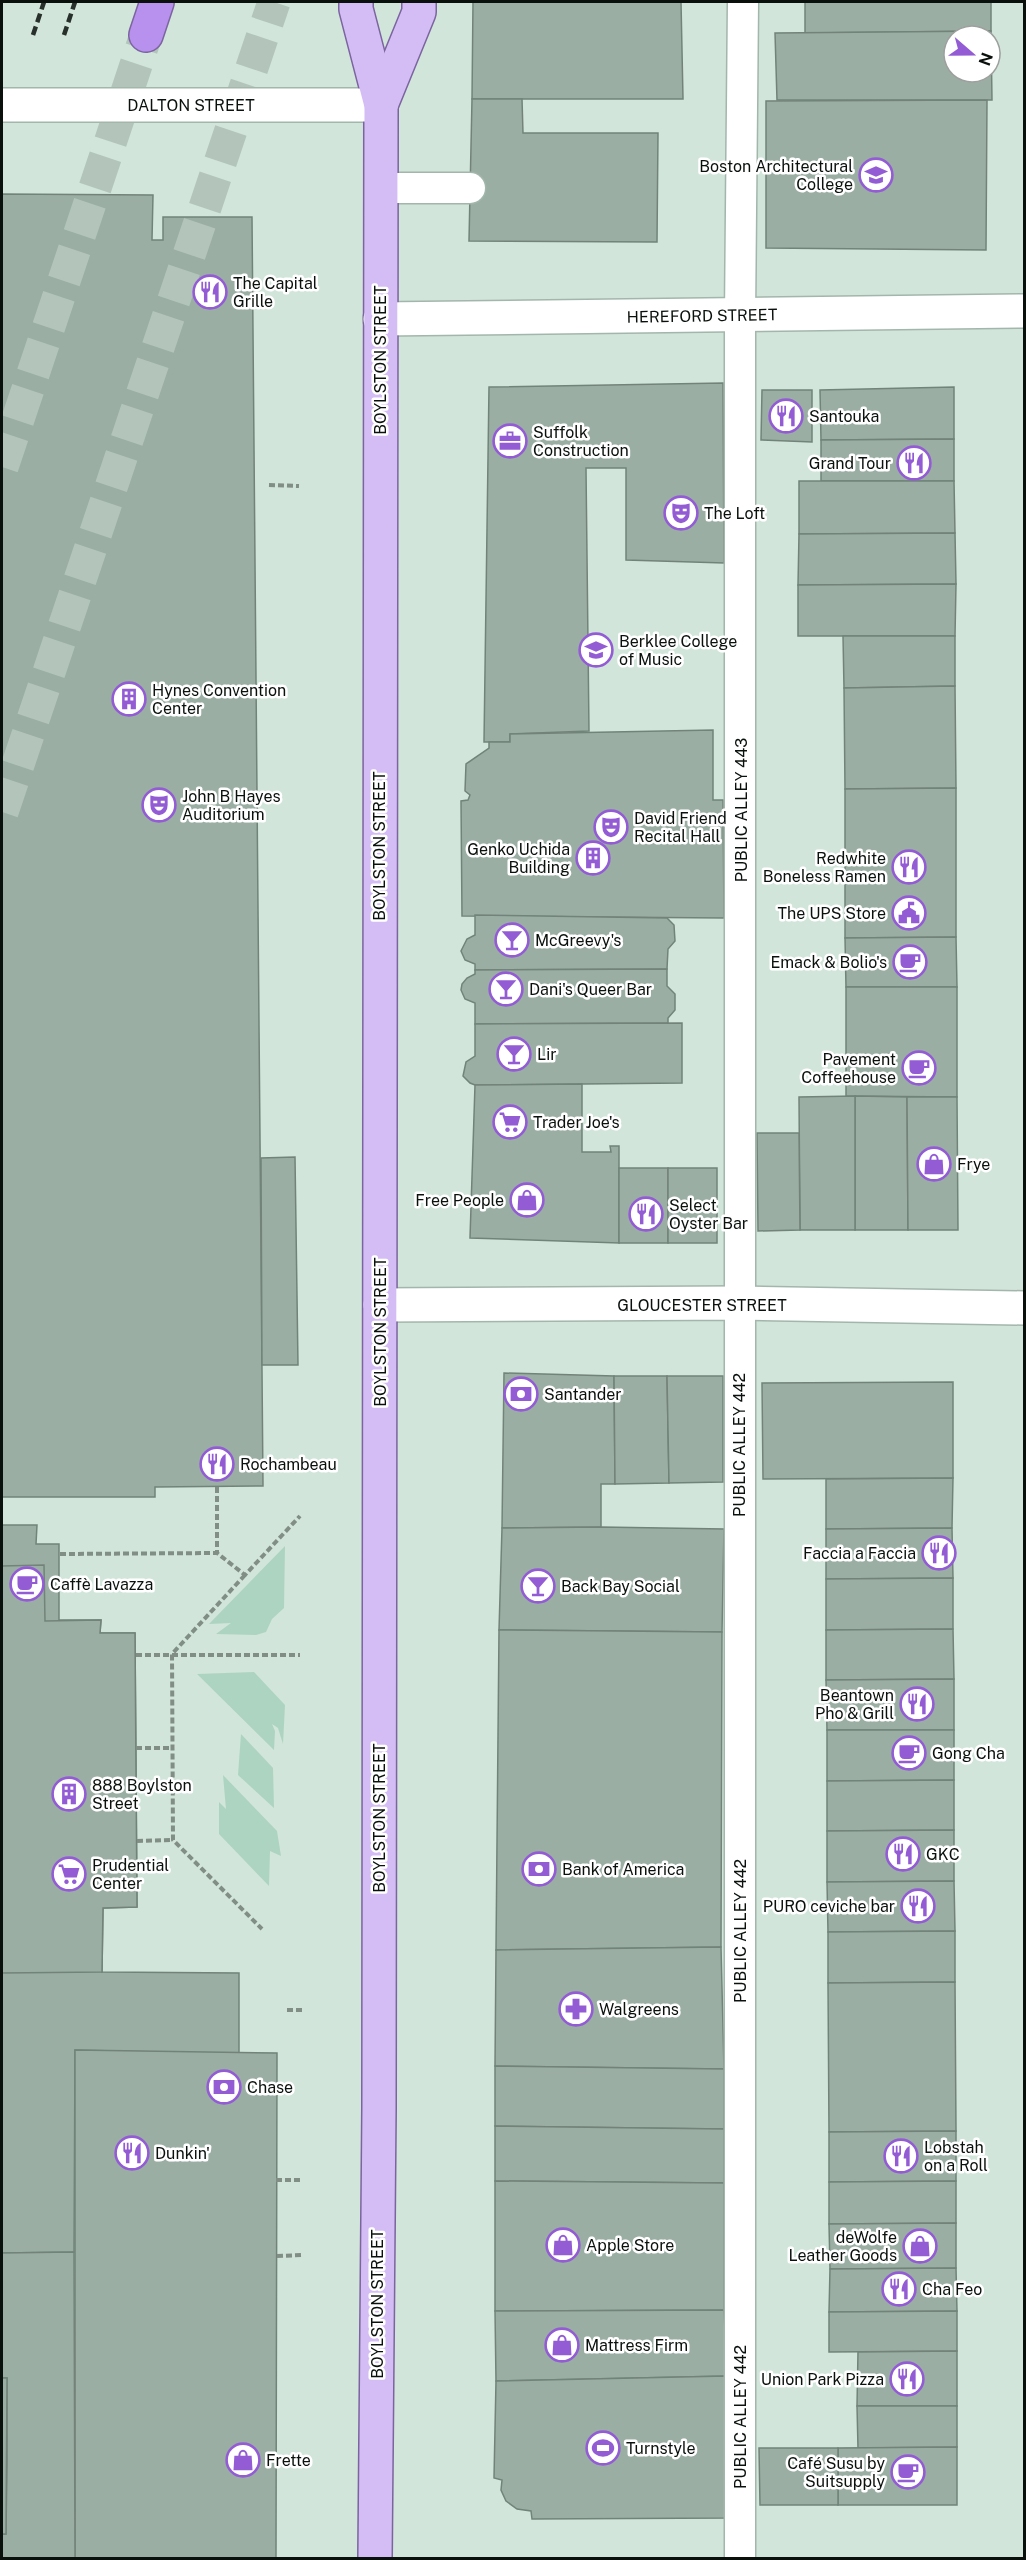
<svg xmlns="http://www.w3.org/2000/svg" width="1026" height="2560" viewBox="0 0 1026 2560" font-family="'Public Sans',sans-serif">
<style>
.green{fill:#add4c0}
.building{fill:#9baea4;stroke:#72847a;stroke-width:1.5;fill-rule:evenodd}
.lines{fill:none;stroke-linecap:round;stroke-linejoin:round}
.motorway-tunnel{stroke:#b3c5bb;stroke-width:33;stroke-dasharray:33 16;stroke-linecap:butt}
.service-casing{stroke:#a3b6ac;stroke-width:33}
.minor-casing{stroke:#a3b6ac;stroke-width:36}
.secondary-casing{stroke:#a3b6ac;stroke-width:36}
.primary-casing{stroke:#7b649f;stroke-width:36}
.motorway-casing{stroke:#7b649f;stroke-width:36}
.path{stroke:#808e86;stroke-width:4;stroke-dasharray:6 3;stroke-linecap:butt}
.service{stroke:#fff;stroke-width:30}
.minor{stroke:#fff;stroke-width:33}
.secondary{stroke:#fff;stroke-width:33}
.primary{stroke:#d4bcf4;stroke-width:33}
.motorway{stroke:#b890ed;stroke-width:33}
.rail{stroke:#27302b;stroke-width:4.5;stroke-dasharray:9 4.5;stroke-linecap:butt}
.labels{text-anchor:middle;dominant-baseline:central;stroke-width:5;stroke-linejoin:round;paint-order:stroke}
.street-label{font-size:16px;fill:#0a110d;stroke:#fff}
.poi-label{font-size:16px;fill:#0a110d;stroke:#fff;text-anchor:start}
</style>
<rect width="100%" height="100%" fill="#d1e5da"/>
<!-- green -->
<g class="green">
<path d="M 285,1546 L 284,1608 L 272,1619 L 266,1632 L 256,1635 L 216,1634 L 231,1623 L 209,1624 Z"/>
<path d="M 254,1672 L 285,1705 L 283,1744 L 278,1728 L 272,1724 L 275,1731 L 274,1750 L 197,1674 Z"/>
<path d="M 241,1734 L 273,1768 L 274,1808 L 238,1775 Z"/>
<path d="M 223,1775 L 277,1831 L 281,1856 L 270,1851 L 269,1886 L 219,1834 L 219,1802 L 226,1809 Z"/>
</g>
<!-- building -->
<g class="building">
<path d="M 473,2 L 681,2 L 683,99 L 472,99 Z"/>
<path d="M 805,2 L 991,2 L 991,31 L 805,33 Z"/>
<path d="M 991,31 L 992,100 L 777,100 L 775,33 ZM 954,36 L 990,36 L 990,72 L 954,72 Z"/>
<path d="M 472,99 L 522,99 L 523,133 L 658,133 L 657,242 L 469,241 Z"/>
<path d="M 987,100 L 986,250 L 766,248 L 766,101 Z"/>
<path d="M 2,194 L 153,195 L 152,240 L 163,240 L 163,217 L 252,217 L 263,1486 L 155,1487 L 155,1497 L 2,1497 Z"/>
<path d="M 723,383 L 724,563 L 626,560 L 626,468 L 586,468 L 589,731 L 510,734 L 510,742 L 484,742 L 489,387 Z"/>
<path d="M 954,387 L 954,439 L 821,440 L 820,390 Z"/>
<path d="M 762,390 L 812,390 L 812,442 L 761,440 Z"/>
<path d="M 954,439 L 954,481 L 821,481 L 821,440 Z"/>
<path d="M 799,481 L 954,481 L 955,533 L 799,534 Z"/>
<path d="M 955,533 L 956,584 L 798,585 L 799,534 Z"/>
<path d="M 956,584 L 955,636 L 798,636 L 798,585 Z"/>
<path d="M 843,636 L 955,636 L 955,686 L 844,688 Z"/>
<path d="M 955,686 L 956,788 L 845,789 L 844,688 Z"/>
<path d="M 713,730 L 713,800 L 723,800 L 724,918 L 462,916 L 461,801 L 468,800 L 470,795 L 465,791 L 466,764 L 489,748 L 489,742 L 510,742 L 510,734 Z"/>
<path d="M 956,788 L 956,937 L 845,938 L 845,789 Z"/>
<path d="M 475,915 L 667,918 L 674,925 L 675,941 L 668,949 L 667,969 L 475,970 L 475,964 L 465,960 L 461,951 L 467,939 L 475,935 Z"/>
<path d="M 956,937 L 957,987 L 846,987 L 845,938 Z"/>
<path d="M 667,969 L 667,986 L 675,994 L 675,1010 L 668,1018 L 668,1023 L 475,1024 L 475,1003 L 465,999 L 461,990 L 462,984 L 467,978 L 475,974 L 475,970 Z"/>
<path d="M 846,987 L 957,987 L 957,1097 L 846,1096 Z"/>
<path d="M 682,1023 L 682,1083 L 475,1085 L 470,1083 L 463,1076 L 466,1062 L 475,1056 L 475,1024 Z"/>
<path d="M 582,1084 L 582,1152 L 611,1152 L 610,1146 L 619,1146 L 619,1243 L 470,1238 L 475,1085 Z"/>
<path d="M 855,1096 L 907,1097 L 908,1230 L 855,1230 Z"/>
<path d="M 855,1096 L 855,1230 L 800,1230 L 799,1097 Z"/>
<path d="M 907,1097 L 957,1097 L 958,1230 L 908,1230 Z"/>
<path d="M 757,1133 L 799,1133 L 800,1230 L 758,1231 Z"/>
<path d="M 295,1157 L 298,1365 L 262,1365 L 261,1158 Z"/>
<rect x="619" y="1168" width="49" height="75"/>
<rect x="668" y="1168" width="49" height="75"/>
<path d="M 504,1373 L 614,1376 L 615,1484 L 601,1484 L 601,1527 L 502,1528 Z"/>
<path d="M 614,1376 L 667,1376 L 669,1483 L 615,1484 Z"/>
<path d="M 667,1376 L 723,1376 L 723,1482 L 669,1483 Z"/>
<path d="M 953,1382 L 953,1478 L 763,1479 L 762,1383 Z"/>
<path d="M 953,1478 L 952,1528 L 826,1529 L 826,1479 Z"/>
<path d="M 2,1497 L 2,1525 L 37,1525 L 36,1544 L 59,1544 L 59,1620 L 101,1620 L 100,1633 L 135,1633 L 137,1907 L 103,1908 L 102,1972 L 239,1973 L 239,2054 L 75,2050 L 74,2252 L 2,2253 Z"/>
<path d="M 601,1527 L 724,1529 L 722,1632 L 499,1630 L 502,1528 Z"/>
<path d="M 952,1528 L 953,1578 L 826,1579 L 826,1529 Z"/>
<path d="M 44,1565 L 45,1621 L 101,1620 L 100,1633 L 135,1633 L 137,1907 L 103,1908 L 102,1972 L 2,1973 L 2,1566 Z"/>
<path d="M 953,1578 L 953,1629 L 826,1630 L 826,1579 Z"/>
<path d="M 953,1629 L 954,1679 L 826,1680 L 826,1630 Z"/>
<path d="M 499,1630 L 722,1632 L 721,1947 L 496,1950 Z"/>
<path d="M 954,1679 L 954,1730 L 827,1730 L 826,1680 Z"/>
<path d="M 827,1730 L 954,1730 L 954,1780 L 827,1781 Z"/>
<path d="M 954,1780 L 954,1830 L 827,1831 L 827,1781 Z"/>
<path d="M 954,1830 L 954,1881 L 827,1882 L 827,1831 Z"/>
<path d="M 954,1881 L 955,1931 L 828,1932 L 827,1882 Z"/>
<path d="M 955,1931 L 955,1982 L 828,1983 L 828,1932 Z"/>
<path d="M 721,1947 L 724,2069 L 495,2066 L 496,1950 Z"/>
<path d="M 955,1982 L 956,2131 L 829,2132 L 828,1983 Z"/>
<path d="M 75,2050 L 277,2053 L 276,2558 L 75,2558 Z"/>
<path d="M 495,2066 L 724,2069 L 724,2129 L 495,2126 Z"/>
<path d="M 495,2126 L 724,2129 L 724,2183 L 495,2181 Z"/>
<path d="M 956,2131 L 956,2181 L 829,2182 L 829,2132 Z"/>
<path d="M 495,2181 L 724,2183 L 724,2310 L 495,2311 Z"/>
<path d="M 956,2181 L 956,2223 L 829,2224 L 829,2182 Z"/>
<path d="M 956,2223 L 956,2268 L 830,2269 L 829,2224 Z"/>
<path d="M 74,2252 L 75,2558 L 2,2558 L 2,2534 L 6,2534 L 7,2462 L 7,2378 L 2,2378 L 2,2253 Z"/>
<path d="M 956,2268 L 957,2311 L 829,2312 L 830,2269 Z"/>
<path d="M 724,2310 L 727,2376 L 496,2381 L 495,2311 Z"/>
<path d="M 957,2311 L 957,2351 L 829,2352 L 829,2312 Z"/>
<path d="M 957,2351 L 957,2406 L 857,2406 L 858,2352 Z"/>
<path d="M 727,2376 L 729,2518 L 532,2519 L 531,2511 L 517,2509 L 506,2501 L 501,2490 L 502,2480 L 494,2478 L 496,2381 Z"/>
<path d="M 2,2378 L 7,2378 L 6,2534 L 2,2534 Z"/>
<path d="M 857,2406 L 957,2406 L 957,2447 L 858,2448 Z"/>
<path d="M 957,2447 L 957,2505 L 838,2505 L 838,2448 Z"/>
<path d="M 759,2448 L 838,2448 L 838,2505 L 760,2505 Z"/>
</g>
<g class="lines">
<!-- motorway-tunnel -->
<g class="motorway-tunnel">
<path d="M 2,467 L 146,35"/>
<path d="M 2,812 L 274,2"/>
</g>
<defs>
<g id="service">
<path d="M 381,188 L 470,188"/>
<path d="M 740,2558 L 740,316 L 743,2"/>
</g>
<path id="minor" d="M 380,1305 L 740,1303 L 1024,1308"/>
<g id="secondary">
<path d="M 2,105 L 381,105"/>
<path d="M 380,319 L 1024,311"/>
</g>
<g id="primary">
<path d="M 356,2 L 356,9 L 381,105 L 379,2108 L 375,2558"/>
<path d="M 381,105 L 419,12 L 419,2"/>
</g>
<path id="motorway" d="M 146,35 L 157,2"/>
</defs>
<!-- service casing -->
<use href="#service" class="service-casing"/>
<!-- minor casing -->
<use href="#minor" class="minor-casing"/>
<!-- secondary casing -->
<use href="#secondary" class="secondary-casing"/>
<!-- primary casing -->
<use href="#primary" class="primary-casing"/>
<!-- motorway casing -->
<use href="#motorway" class="motorway-casing"/>
<!-- path -->
<g class="path">
<path d="M 269,485 L 299,486"/>
<path d="M 217,1487 L 217,1553"/>
<path d="M 60,1554 L 217,1553 L 245,1575 L 300,1516"/>
<path d="M 245,1575 L 172,1654 L 173,1840 L 262,1929"/>
<path d="M 136,1655 L 300,1655"/>
<path d="M 136,1748 L 172,1748"/>
<path d="M 137,1841 L 173,1840"/>
<path d="M 287,2010 L 303,2010"/>
<path d="M 276,2180 L 303,2180"/>
<path d="M 277,2256 L 303,2255"/>
</g>
<!-- service -->
<use href="#service" class="service"/>
<!-- minor -->
<use href="#minor" class="minor"/>
<!-- secondary -->
<use href="#secondary" class="secondary"/>
<!-- primary -->
<use href="#primary" class="primary"/>
<!-- motorway -->
<use href="#motorway" class="motorway"/>
<!-- rail -->
<g class="rail">
<path d="M 33,35 L 44,2"/>
<path d="M 64,35 L 75,2"/>
</g>
</g>
<!-- icons -->
<defs>
<symbol id="university-ring" viewBox="-11 -11 22 22"><circle r="9.5" fill="#fff" stroke="#935cd4" stroke-width="1.5"/><path d="M0-5L7-2L0 1L-7-2ZM-4 1L0 2.5L4 1V4Q0 6-4 4Z" fill="#935cd4"/></symbol>
<symbol id="restaurant-ring" viewBox="-11 -11 22 22"><circle r="9.5" fill="#fff" stroke="#935cd4" stroke-width="1.5"/><path d="M-5-6h1v4h1v-4h1v4h1v-4h1v5L-1.5 .5V6h-2V.5L-5-1ZM5-6V6H3V1.5H1.5Q1.5-4 5-6Z" fill="#935cd4"/></symbol>
<symbol id="office-ring" viewBox="-11 -11 22 22"><circle r="9.5" fill="#fff" stroke="#935cd4" stroke-width="1.5"/><path d="M-6-3h4V-5.5h4V-3h4V5H-6ZM-1-4.5V-3h2v-1.5ZM-6 0V1H6V0Z" fill="#935cd4"/></symbol>
<symbol id="theatre-ring" viewBox="-11 -11 22 22"><circle r="9.5" fill="#fff" stroke="#935cd4" stroke-width="1.5"/><path d="M-5-5.5Q0-4 5-5.5V0Q5 5 0 6Q-5 5-5 0ZM-3.3-2.5H-1v1.5H-3.3ZM1-2.5H3.3v1.5H1ZM-2.8 1Q0 5.5 2.8 1Z" fill="#935cd4"/></symbol>
<symbol id="building-ring" viewBox="-11 -11 22 22"><circle r="9.5" fill="#fff" stroke="#935cd4" stroke-width="1.5"/><path d="M-4-6H4V6H1V3H-1V6H-4ZM-2.5-4.3h1.7v1.8h-1.7ZM.8-4.3h1.7v1.8H.8ZM-2.5-1h1.7V.8h-1.7ZM.8-1h1.7V.8H.8Z" fill="#935cd4"/></symbol>
<symbol id="civic-ring" viewBox="-11 -11 22 22"><circle r="9.5" fill="#fff" stroke="#935cd4" stroke-width="1.5"/><path d="M-.6-6.5H3V-4.5H.6V-3L4-1V1h2V6H-6V1h2V-1L-.6-3ZM-1.2 2.5V6h2.4V2.5Z" fill="#935cd4"/></symbol>
<symbol id="bar-ring" viewBox="-11 -11 22 22"><circle r="9.5" fill="#fff" stroke="#935cd4" stroke-width="1.5"/><path d="M-6-5H6L.8 .8V4.5H3.5V6h-7V4.5H-.8V.8Z" fill="#935cd4"/></symbol>
<symbol id="cafe-ring" viewBox="-11 -11 22 22"><circle r="9.5" fill="#fff" stroke="#935cd4" stroke-width="1.5"/><path d="M-5.5-4.5H6V0H3Q3 3.5 0 3.5H-2.5Q-5.5 3.5-5.5 0ZM3-3.2v2h1.7v-2ZM-6 4.5H4V6H-6Z" fill="#935cd4"/></symbol>
<symbol id="supermarket-ring" viewBox="-11 -11 22 22"><circle r="9.5" fill="#fff" stroke="#935cd4" stroke-width="1.5"/><path d="M-6-5.5h2.5l.6 2H6L4.5 2H-2.5L-4.4-4H-6ZM-1.5 3.2a1.3 1.3 0 1 0 .1 0ZM3 3.2a1.3 1.3 0 1 0 .1 0Z" fill="#935cd4"/></symbol>
<symbol id="shop-ring" viewBox="-11 -11 22 22"><circle r="9.5" fill="#fff" stroke="#935cd4" stroke-width="1.5"/><path d="M-5-2.5h2.3a2.7 3.5 0 0 1 5.4 0H5L5.5 6h-11ZM-1.5-2.5h3a1.5 2.3 0 0 0-3 0Z" fill="#935cd4"/></symbol>
<symbol id="bank-ring" viewBox="-11 -11 22 22"><circle r="9.5" fill="#fff" stroke="#935cd4" stroke-width="1.5"/><path d="M-6-4H6V4H-6ZM0-2.3a2.3 2.3 0 1 0 0 4.6a2.3 2.3 0 1 0 0-4.6Z" fill="#935cd4"/></symbol>
<symbol id="pharmacy-ring" viewBox="-11 -11 22 22"><circle r="9.5" fill="#fff" stroke="#935cd4" stroke-width="1.5"/><path d="M-2-6h4v4h4v4h-4v4h-4v-4h-4v-4h4Z" fill="#935cd4"/></symbol>
<symbol id="stadium-ring" viewBox="-11 -11 22 22"><circle r="9.5" fill="#fff" stroke="#935cd4" stroke-width="1.5"/><path d="M0-5a6.5 5 0 1 0 0 10a6.5 5 0 1 0 0-10ZM-3.5-1.8h7v3.6h-7Z" fill="#935cd4"/></symbol>
</defs>
<g fill-rule="evenodd">
<use href="#university-ring" x="857" y="156" width="38" height="38"/>
<use href="#restaurant-ring" x="191" y="273" width="38" height="38"/>
<use href="#restaurant-ring" x="767" y="397" width="38" height="38"/>
<use href="#office-ring" x="491" y="422" width="38" height="38"/>
<use href="#restaurant-ring" x="895" y="444" width="38" height="38"/>
<use href="#theatre-ring" x="662" y="494" width="38" height="38"/>
<use href="#university-ring" x="577" y="631" width="38" height="38"/>
<use href="#building-ring" x="110" y="680" width="38" height="38"/>
<use href="#theatre-ring" x="140" y="786" width="38" height="38"/>
<use href="#theatre-ring" x="592" y="808" width="38" height="38"/>
<use href="#building-ring" x="574" y="839" width="38" height="38"/>
<use href="#restaurant-ring" x="890" y="848" width="38" height="38"/>
<use href="#civic-ring" x="890" y="894" width="38" height="38"/>
<use href="#bar-ring" x="493" y="921" width="38" height="38"/>
<use href="#cafe-ring" x="891" y="943" width="38" height="38"/>
<use href="#bar-ring" x="487" y="970" width="38" height="38"/>
<use href="#bar-ring" x="495" y="1035" width="38" height="38"/>
<use href="#cafe-ring" x="900" y="1049" width="38" height="38"/>
<use href="#supermarket-ring" x="491" y="1103" width="38" height="38"/>
<use href="#shop-ring" x="915" y="1145" width="38" height="38"/>
<use href="#shop-ring" x="508" y="1181" width="38" height="38"/>
<use href="#restaurant-ring" x="627" y="1195" width="38" height="38"/>
<use href="#bank-ring" x="502" y="1375" width="38" height="38"/>
<use href="#restaurant-ring" x="198" y="1445" width="38" height="38"/>
<use href="#restaurant-ring" x="920" y="1534" width="38" height="38"/>
<use href="#cafe-ring" x="8" y="1565" width="38" height="38"/>
<use href="#bar-ring" x="519" y="1567" width="38" height="38"/>
<use href="#restaurant-ring" x="898" y="1685" width="38" height="38"/>
<use href="#cafe-ring" x="890" y="1734" width="38" height="38"/>
<use href="#building-ring" x="50" y="1775" width="38" height="38"/>
<use href="#restaurant-ring" x="884" y="1835" width="38" height="38"/>
<use href="#bank-ring" x="520" y="1850" width="38" height="38"/>
<use href="#supermarket-ring" x="50" y="1855" width="38" height="38"/>
<use href="#restaurant-ring" x="899" y="1887" width="38" height="38"/>
<use href="#pharmacy-ring" x="557" y="1990" width="38" height="38"/>
<use href="#bank-ring" x="205" y="2068" width="38" height="38"/>
<use href="#restaurant-ring" x="113" y="2134" width="38" height="38"/>
<use href="#restaurant-ring" x="882" y="2137" width="38" height="38"/>
<use href="#shop-ring" x="544" y="2226" width="38" height="38"/>
<use href="#shop-ring" x="901" y="2227" width="38" height="38"/>
<use href="#restaurant-ring" x="880" y="2270" width="38" height="38"/>
<use href="#shop-ring" x="543" y="2326" width="38" height="38"/>
<use href="#restaurant-ring" x="888" y="2360" width="38" height="38"/>
<use href="#stadium-ring" x="584" y="2429" width="38" height="38"/>
<use href="#shop-ring" x="224" y="2441" width="38" height="38"/>
<use href="#cafe-ring" x="889" y="2453" width="38" height="38"/>
</g>
<g class="labels">
<!-- street labels -->
<g class="street-label">
<text x="191" y="105">DALTON STREET</text>
<text transform="translate(702 316) rotate(-1)">HEREFORD STREET</text>
<text transform="translate(380 360) rotate(-90)">BOYLSTON STREET</text>
<text transform="translate(741 810) rotate(-90)">PUBLIC ALLEY 443</text>
<text transform="translate(379 846) rotate(-90)">BOYLSTON STREET</text>
<text x="702" y="1305">GLOUCESTER STREET</text>
<text transform="translate(380 1332) rotate(-90)">BOYLSTON STREET</text>
<text transform="translate(739 1445) rotate(-90)">PUBLIC ALLEY 442</text>
<text transform="translate(379 1818) rotate(-90)">BOYLSTON STREET</text>
<text transform="translate(740 1931) rotate(-90)">PUBLIC ALLEY 442</text>
<text transform="translate(377 2304) rotate(-90)">BOYLSTON STREET</text>
<text transform="translate(740 2417) rotate(-90)">PUBLIC ALLEY 442</text>
</g>
<!-- poi labels -->
<g class="poi-label">
<text x="853" y="166" text-anchor="end">Boston Architectural<tspan x="853" dy="18">College</tspan></text>
<text x="233" y="283">The Capital<tspan x="233" dy="18">Grille</tspan></text>
<text x="809" y="416">Santouka</text>
<text x="533" y="432">Suffolk<tspan x="533" dy="18">Construction</tspan></text>
<text x="891" y="463" text-anchor="end">Grand Tour</text>
<text x="704" y="513">The Loft</text>
<text x="619" y="641">Berklee College<tspan x="619" dy="18">of Music</tspan></text>
<text x="152" y="690">Hynes Convention<tspan x="152" dy="18">Center</tspan></text>
<text x="182" y="796">John B Hayes<tspan x="182" dy="18">Auditorium</tspan></text>
<text x="634" y="818">David Friend<tspan x="634" dy="18">Recital Hall</tspan></text>
<text x="570" y="849" text-anchor="end">Genko Uchida<tspan x="570" dy="18">Building</tspan></text>
<text x="886" y="858" text-anchor="end">Redwhite<tspan x="886" dy="18">Boneless Ramen</tspan></text>
<text x="886" y="913" text-anchor="end">The UPS Store</text>
<text x="535" y="940">McGreevy's</text>
<text x="887" y="962" text-anchor="end">Emack &amp; Bolio's</text>
<text x="529" y="989">Dani's Queer Bar</text>
<text x="537" y="1054">Lir</text>
<text x="896" y="1059" text-anchor="end">Pavement<tspan x="896" dy="18">Coffeehouse</tspan></text>
<text x="533" y="1122">Trader Joe's</text>
<text x="957" y="1164">Frye</text>
<text x="504" y="1200" text-anchor="end">Free People</text>
<text x="669" y="1205">Select<tspan x="669" dy="18">Oyster Bar</tspan></text>
<text x="544" y="1394">Santander</text>
<text x="240" y="1464">Rochambeau</text>
<text x="916" y="1553" text-anchor="end">Faccia a Faccia</text>
<text x="50" y="1584">Caffè Lavazza</text>
<text x="561" y="1586">Back Bay Social</text>
<text x="894" y="1695" text-anchor="end">Beantown<tspan x="894" dy="18">Pho &amp; Grill</tspan></text>
<text x="932" y="1753">Gong Cha</text>
<text x="92" y="1785">888 Boylston<tspan x="92" dy="18">Street</tspan></text>
<text x="926" y="1854">GKC</text>
<text x="92" y="1865">Prudential<tspan x="92" dy="18">Center</tspan></text>
<text x="562" y="1869">Bank of America</text>
<text x="895" y="1906" text-anchor="end">PURO ceviche bar</text>
<text x="599" y="2009">Walgreens</text>
<text x="247" y="2087">Chase</text>
<text x="924" y="2147">Lobstah<tspan x="924" dy="18">on a Roll</tspan></text>
<text x="155" y="2153">Dunkin'</text>
<text x="897" y="2237" text-anchor="end">deWolfe<tspan x="897" dy="18">Leather Goods</tspan></text>
<text x="586" y="2245">Apple Store</text>
<text x="922" y="2289">Cha Feo</text>
<text x="585" y="2345">Mattress Firm</text>
<text x="884" y="2379" text-anchor="end">Union Park Pizza</text>
<text x="626" y="2448">Turnstyle</text>
<text x="266" y="2460">Frette</text>
<text x="885" y="2463" text-anchor="end">Café Susu by<tspan x="885" dy="18">Suitsupply</tspan></text>
</g>
</g>
<!-- border -->
<rect width="1026" height="2560" fill="none" stroke="#0a110d" stroke-width="6"/>
<!-- north arrow -->
<g transform="translate(972 54) rotate(110)"><circle r="28" fill="#ffffff" stroke="#9da09e" stroke-width="1.5"/>
<path d="M0-4.5L10 22L0 15L-10 22Z" fill="#935cd4"/>
<text y="-9" font-size="16" font-weight="bold" text-anchor="middle" fill="#0a110d">N</text>
</g>
</svg>
